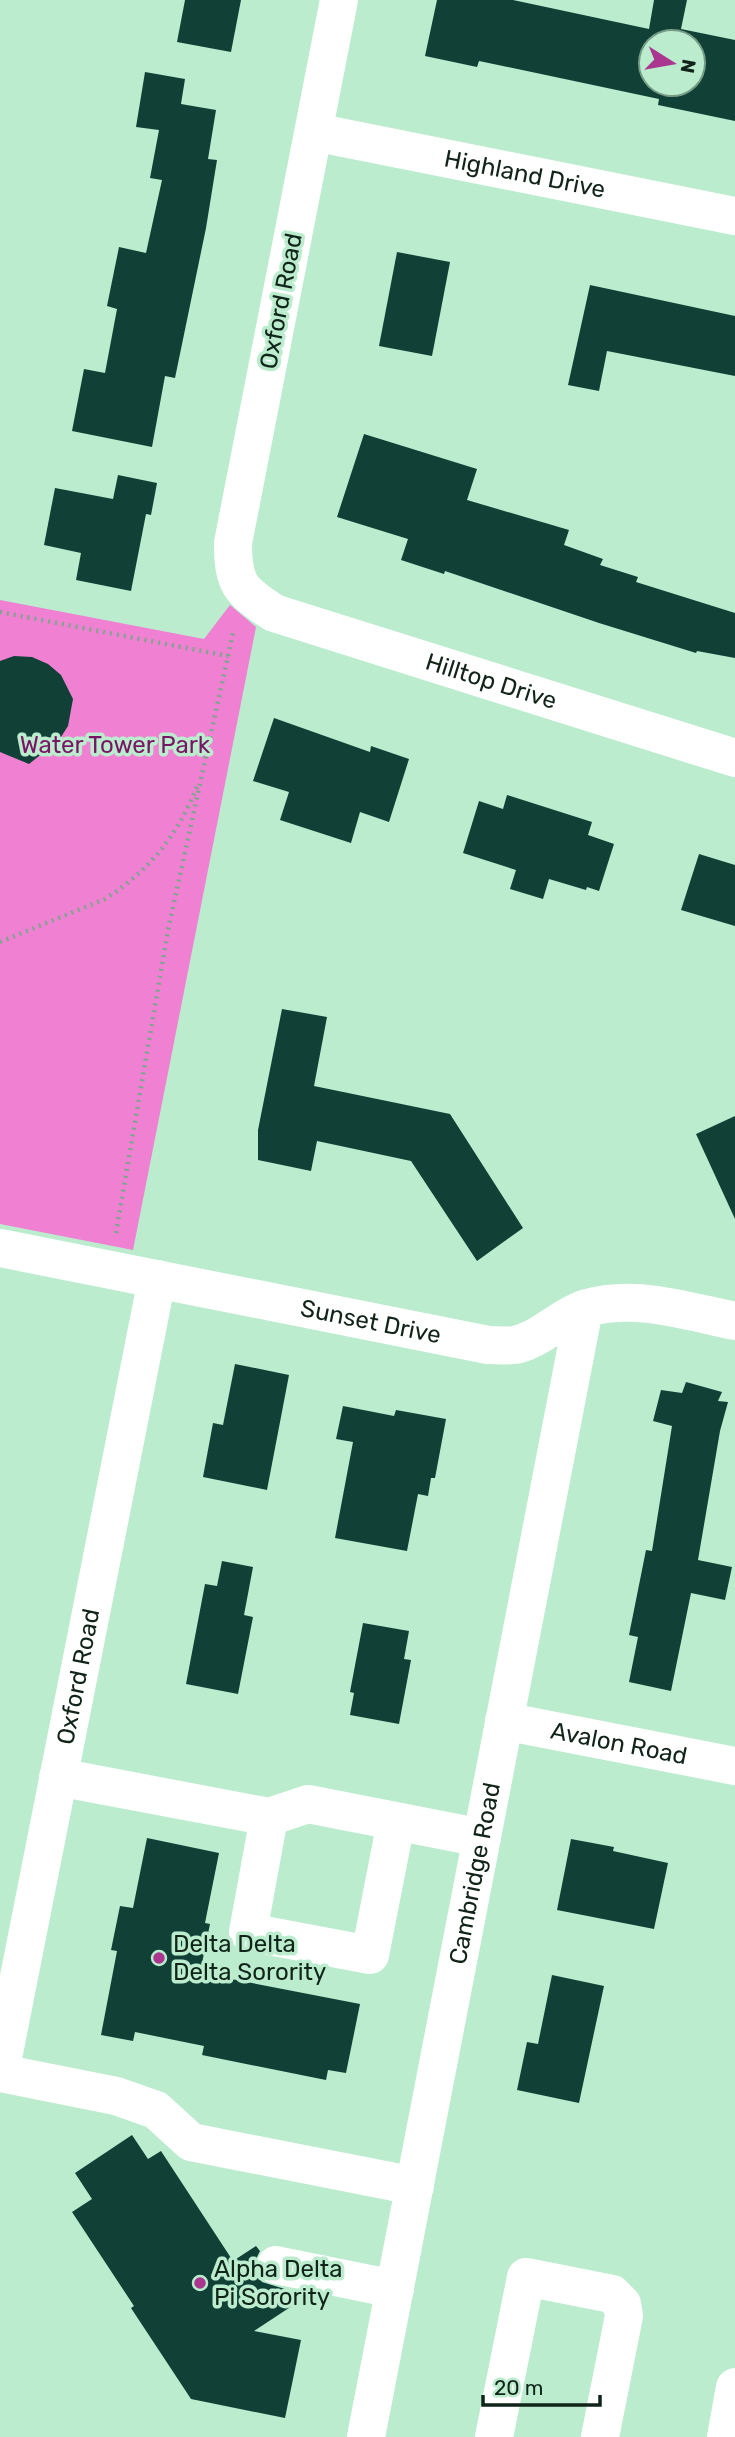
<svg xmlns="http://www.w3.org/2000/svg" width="735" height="2437" viewBox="0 0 735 2437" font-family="Rubik,sans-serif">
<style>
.green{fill:#ef80d2}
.building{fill:#114037;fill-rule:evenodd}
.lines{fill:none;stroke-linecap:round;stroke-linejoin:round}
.path{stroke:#7ea58d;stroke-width:4.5;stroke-dasharray:2 5;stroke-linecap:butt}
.minor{stroke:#fff;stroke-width:38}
.poi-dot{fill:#aa3690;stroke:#bbecce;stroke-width:2.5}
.labels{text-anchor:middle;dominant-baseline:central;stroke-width:7;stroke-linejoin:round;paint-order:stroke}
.street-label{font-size:24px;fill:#112419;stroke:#bbecce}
.park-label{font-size:24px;fill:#791565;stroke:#bbecce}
.poi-label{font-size:24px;fill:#112419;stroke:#bbecce;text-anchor:start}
</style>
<rect width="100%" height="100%" fill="#bbecce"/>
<!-- green -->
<path class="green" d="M 0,600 L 204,639 L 230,605 L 256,627 L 133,1250 L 0,1224 Z"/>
<!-- building -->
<g class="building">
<path d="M 185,0 L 241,0 L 231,52 L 177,42 Z"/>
<path d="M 437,0 L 513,0 L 649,29 L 654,0 L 687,0 L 681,29 L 735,40 L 735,121 L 658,105 L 659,99 L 479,61 L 477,67 L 425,56 ZM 651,42 L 693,42 L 693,84 L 651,84 Z"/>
<path d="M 145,72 L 185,79 L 181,104 L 216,110 L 208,159 L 217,160 L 206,228 L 175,378 L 165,376 L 152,447 L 72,431 L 84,369 L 105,373 L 117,309 L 107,306 L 119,247 L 146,253 L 162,180 L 150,178 L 159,130 L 136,127 Z"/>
<path d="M 397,252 L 450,262 L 432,356 L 379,346 Z"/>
<path d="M 590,285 L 735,316 L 735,376 L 607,351 L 599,391 L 568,385 Z"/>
<path d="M 364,434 L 477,469 L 467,500 L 569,530 L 564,545 L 603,559 L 600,565 L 638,577 L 636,582 L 735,613 L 735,658 L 697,651 L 696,653 L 599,623 L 445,571 L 444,574 L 401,560 L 408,539 L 337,517 Z"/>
<path d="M 118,475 L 157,483 L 151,515 L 146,514 L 131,591 L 76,580 L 81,553 L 44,545 L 55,488 L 113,499 Z"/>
<path d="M 14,656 L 32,657 L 48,664 L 61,675 L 73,699 L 68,726 L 59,740 L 29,764 L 0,752 L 0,661 Z"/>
<path d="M 274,718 L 370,752 L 371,746 L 409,759 L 389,822 L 360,812 L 351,843 L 280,820 L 289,792 L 253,781 Z"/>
<path d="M 507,795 L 592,822 L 588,835 L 614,844 L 599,891 L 587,887 L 586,890 L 549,879 L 543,899 L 510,889 L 516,870 L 463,853 L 479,801 L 503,809 Z"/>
<path d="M 699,854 L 735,865 L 735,926 L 681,910 Z"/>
<path d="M 282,1009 L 327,1017 L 314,1086 L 450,1114 L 523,1228 L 477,1261 L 411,1161 L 317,1141 L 311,1171 L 258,1160 L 258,1130 Z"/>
<path d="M 735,1116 L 735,1219 L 696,1134 Z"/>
<path d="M 235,1364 L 289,1375 L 267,1490 L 203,1477 L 213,1423 L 223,1425 Z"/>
<path d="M 686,1382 L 722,1392 L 718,1401 L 728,1402 L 720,1431 L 698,1560 L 732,1567 L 725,1600 L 691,1593 L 671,1691 L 629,1682 L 638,1637 L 629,1635 L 646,1550 L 652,1551 L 672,1426 L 653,1421 L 661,1390 L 682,1393 Z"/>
<path d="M 343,1406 L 394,1416 L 396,1410 L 446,1419 L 435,1478 L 431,1478 L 428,1496 L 418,1494 L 407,1551 L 335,1538 L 353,1442 L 336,1439 Z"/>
<path d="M 222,1561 L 253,1567 L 244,1615 L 253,1617 L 238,1694 L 186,1684 L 205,1584 L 217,1586 Z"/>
<path d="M 363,1623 L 409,1631 L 404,1659 L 411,1660 L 399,1724 L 350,1715 L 354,1693 L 350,1692 Z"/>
<path d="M 147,1838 L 219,1853 L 205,1923 L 210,1924 L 200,1973 L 360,2004 L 346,2073 L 328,2070 L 326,2080 L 202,2055 L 204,2046 L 135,2032 L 133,2041 L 101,2035 L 117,1951 L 111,1950 L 120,1906 L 133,1908 Z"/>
<path d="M 571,1839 L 614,1847 L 613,1851 L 668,1863 L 654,1929 L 557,1910 Z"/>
<path d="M 552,1975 L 604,1986 L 579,2103 L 517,2090 L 527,2042 L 538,2044 Z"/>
<path d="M 132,2135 L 148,2159 L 161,2151 L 233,2261 L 256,2246 L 260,2251 L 255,2261 L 256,2273 L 262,2282 L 285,2289 L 295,2304 L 254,2331 L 301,2340 L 285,2418 L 191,2399 L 131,2308 L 134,2306 L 72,2212 L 92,2199 L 75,2173 Z"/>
</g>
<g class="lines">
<!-- path -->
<g class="path">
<path d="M 0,612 L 228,656"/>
<path d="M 0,942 L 105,899 C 151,869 176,837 197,787"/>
<path d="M 116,1233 L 168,930 L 233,633"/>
</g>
<!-- minor -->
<g class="minor">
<path id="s1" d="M 339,0 L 233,543 C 233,584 240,591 274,613 L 735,758"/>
<path id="s2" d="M 314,132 L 735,216"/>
<path id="s3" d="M 0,1248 L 488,1345 C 497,1345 507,1346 515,1345 C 542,1339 561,1316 587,1308 C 636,1294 686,1311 735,1321"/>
<path id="s4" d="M 504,1721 L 735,1766"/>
<path d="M 58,1777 L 269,1817 L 308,1804 L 482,1838"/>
<path d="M 269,1817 L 248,1932 L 370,1955 L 396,1822"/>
<path id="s5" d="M 0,2073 L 157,1279"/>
<path d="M 0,2073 L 116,2096 L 156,2110 L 191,2142 L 415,2186"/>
<path d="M 276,2265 L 395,2289"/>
<path id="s6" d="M 366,2437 L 584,1309"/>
<path d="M 494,2437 L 526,2277 L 612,2294 L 622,2304 L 624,2316 L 600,2437"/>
<path d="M 726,2437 L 735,2387"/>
</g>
</g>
<!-- markers -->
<g class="poi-dot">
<circle cx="159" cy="1958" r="7"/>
<circle cx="200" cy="2283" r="7"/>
</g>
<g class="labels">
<!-- street labels -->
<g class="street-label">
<text stroke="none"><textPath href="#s2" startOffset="215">Highland Drive</textPath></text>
<text transform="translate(281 301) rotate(-79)">Oxford Road</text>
<text stroke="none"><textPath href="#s1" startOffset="868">Hilltop Drive</textPath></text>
<text stroke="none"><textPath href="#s3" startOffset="378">Sunset Drive</textPath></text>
<text stroke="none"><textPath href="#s5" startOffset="404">Oxford Road</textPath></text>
<text stroke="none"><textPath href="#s4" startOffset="117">Avalon Road</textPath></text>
<text stroke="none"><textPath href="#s6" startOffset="574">Cambridge Road</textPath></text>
</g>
<!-- park labels -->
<g class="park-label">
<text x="115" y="745">Water Tower Park</text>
</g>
<!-- poi labels -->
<g class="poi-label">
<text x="173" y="1944">Delta Delta<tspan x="173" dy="28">Delta Sorority</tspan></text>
<text x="214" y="2269">Alpha Delta<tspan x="214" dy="28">Pi Sorority</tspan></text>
</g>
</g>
<!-- north arrow -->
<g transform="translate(672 63) rotate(101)"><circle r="33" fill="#bbecce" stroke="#779c86" stroke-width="2"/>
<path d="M0-5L12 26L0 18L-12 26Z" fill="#aa3690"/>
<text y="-10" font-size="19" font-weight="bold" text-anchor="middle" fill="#112419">N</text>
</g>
<!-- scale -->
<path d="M483 2395v10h117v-10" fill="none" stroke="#112419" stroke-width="3.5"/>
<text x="494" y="2395" font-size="21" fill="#112419" stroke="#bbecce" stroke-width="5" paint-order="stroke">20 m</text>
</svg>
